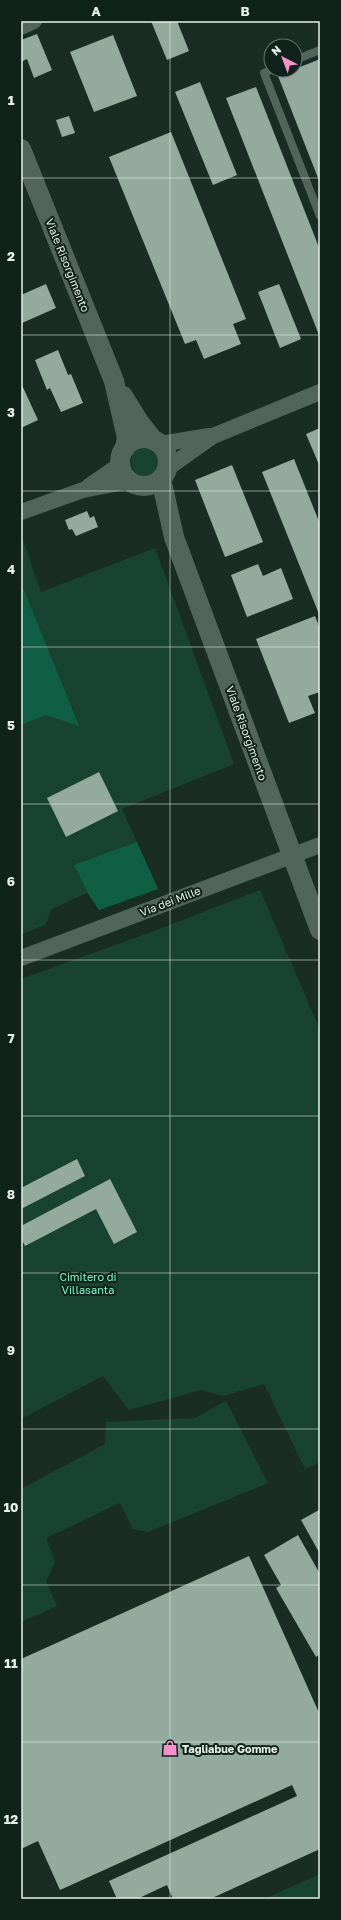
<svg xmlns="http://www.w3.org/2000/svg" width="341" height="1920" viewBox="0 0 341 1920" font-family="'Golos Text',sans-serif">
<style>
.green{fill:#184332}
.forest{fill:#105f45}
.building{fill:#94aa9f}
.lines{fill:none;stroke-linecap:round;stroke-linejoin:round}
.service{stroke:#51655c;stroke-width:8}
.minor{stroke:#51655c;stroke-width:16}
.tertiary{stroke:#51655c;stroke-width:20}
.grid{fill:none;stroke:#e5f0ea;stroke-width:1;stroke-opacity:0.55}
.labels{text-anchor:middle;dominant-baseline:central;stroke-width:4;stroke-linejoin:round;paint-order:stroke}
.street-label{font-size:11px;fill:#e5f0ea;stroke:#10231b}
.park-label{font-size:11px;fill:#79f9c6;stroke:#10231b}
.poi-label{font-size:11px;font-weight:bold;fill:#e5f0ea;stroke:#10231b;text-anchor:start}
.neatline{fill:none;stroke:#e5f0ea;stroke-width:1.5}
.grid-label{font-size:13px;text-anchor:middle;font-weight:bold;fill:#e5f0ea}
</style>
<rect width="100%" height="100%" fill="#1a2d24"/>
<!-- green -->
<g class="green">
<circle cx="146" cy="462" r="15"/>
<path d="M 21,534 L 41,592 L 155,548 L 234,764 L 122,809 L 158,889 L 99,910 L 87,893 L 52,909 L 45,925 L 21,934 Z"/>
<path d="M 260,890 L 320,1030 L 320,1462 L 305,1469 L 264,1384 L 223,1396 L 201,1390 L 129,1410 L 103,1376 L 21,1419 L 21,979 L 154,931 Z"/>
<path d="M 226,1401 L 268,1483 L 148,1532 L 133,1529 L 120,1503 L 46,1538 L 55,1562 L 46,1581 L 57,1606 L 21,1622 L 21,1489 L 105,1444 L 106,1422 L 195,1418 Z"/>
<path d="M 320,1874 L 320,1899 L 264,1899 Z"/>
</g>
<!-- forest -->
<g class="forest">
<path d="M 21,583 L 79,726 L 46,715 L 21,725 Z"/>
<path d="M 137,842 L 158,889 L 99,910 L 88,893 L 74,865 Z"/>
</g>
<!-- building -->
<g class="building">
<path d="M 151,21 L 177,21 L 189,51 L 167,60 Z"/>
<path d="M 37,34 L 52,70 L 34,78 L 27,59 L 21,62 L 21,40 Z"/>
<path d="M 113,35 L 137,96 L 94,112 L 70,52 Z"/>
<path d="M 320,59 L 320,183 L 278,76 Z"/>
<path d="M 200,82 L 237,175 L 213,185 L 175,92 Z"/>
<path d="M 256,87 L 320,250 L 320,334 L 319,335 L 226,98 Z"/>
<path d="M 69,116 L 75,133 L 62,137 L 56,120 Z"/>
<path d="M 171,132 L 246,319 L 233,324 L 241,344 L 204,359 L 196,340 L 185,344 L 109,157 Z"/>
<path d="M 46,284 L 56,308 L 22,323 L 21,295 Z"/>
<path d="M 279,284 L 301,339 L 280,348 L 258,292 Z"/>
<path d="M 58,350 L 68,375 L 71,374 L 83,403 L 61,412 L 50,388 L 47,390 L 35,360 Z"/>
<path d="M 21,383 L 38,420 L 21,428 Z"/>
<path d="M 320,428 L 320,467 L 306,434 Z"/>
<path d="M 294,459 L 320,524 L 320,613 L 319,614 L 262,472 Z"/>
<path d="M 232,465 L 263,542 L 225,557 L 195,480 Z"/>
<path d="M 87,511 L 90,518 L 94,516 L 98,527 L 76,536 L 72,529 L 69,530 L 65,520 Z"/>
<path d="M 258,564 L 263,576 L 281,568 L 293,599 L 247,617 L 231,575 Z"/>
<path d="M 315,616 L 320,629 L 320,692 L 308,696 L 315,713 L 289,723 L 256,639 Z"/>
<path d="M 99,772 L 118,811 L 66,837 L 47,798 Z"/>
<path d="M 77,1159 L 85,1176 L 21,1209 L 21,1188 Z"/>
<path d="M 110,1179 L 137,1232 L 114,1244 L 96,1209 L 25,1246 L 21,1238 L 21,1226 Z"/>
<path d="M 319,1510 L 320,1511 L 320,1554 L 301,1520 Z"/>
<path d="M 298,1535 L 320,1574 L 320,1654 L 316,1657 L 276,1588 L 281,1585 L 264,1555 Z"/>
<path d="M 249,1556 L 320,1715 L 320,1849 L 210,1899 L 173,1899 L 167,1885 L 137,1899 L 117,1899 L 109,1881 L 297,1796 L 292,1785 L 60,1890 L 38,1841 L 21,1849 L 21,1659 Z"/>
</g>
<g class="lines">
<!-- service -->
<g class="service">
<path d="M 295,60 L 320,50"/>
<path d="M 271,70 L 264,73 L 320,216"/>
</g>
<!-- minor -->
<g class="minor">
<path d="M 21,27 L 34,21"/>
<path d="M 160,444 L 209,436"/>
<path d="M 168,468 L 213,436 L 320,392"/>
<path d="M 89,486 L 121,464"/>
<path d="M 21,512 L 83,490 L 130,481"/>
<path d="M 21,958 L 320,845"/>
</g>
<!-- tertiary -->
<g class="tertiary">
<path d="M 21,149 L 114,381 L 127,438 L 125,448"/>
<path d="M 123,396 L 139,422 L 153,440"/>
<circle cx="144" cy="462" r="24"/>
<path d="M 161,479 L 174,537 L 320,930"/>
</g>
</g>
<!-- grid -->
<path class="grid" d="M 170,21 L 170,1899M 21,178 L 320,178M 21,335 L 320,335M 21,491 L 320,491M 21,647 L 320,647M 21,804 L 320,804M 21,960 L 320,960M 21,1116 L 320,1116M 21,1273 L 320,1273M 21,1429 L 320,1429M 21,1585 L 320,1585M 21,1742 L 320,1742"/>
<!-- icons -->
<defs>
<symbol id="shop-bare" viewBox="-9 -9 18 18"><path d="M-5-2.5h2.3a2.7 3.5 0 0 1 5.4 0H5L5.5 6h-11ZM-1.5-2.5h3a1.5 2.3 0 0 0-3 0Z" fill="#f890cc" stroke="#10231b" stroke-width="2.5" paint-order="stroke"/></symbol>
</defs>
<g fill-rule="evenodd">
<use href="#shop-bare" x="159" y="1737" width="22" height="22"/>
</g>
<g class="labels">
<!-- street labels -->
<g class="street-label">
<text transform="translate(68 265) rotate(68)">Viale Risorgimento</text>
<text transform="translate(247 733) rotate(70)">Viale Risorgimento</text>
<text transform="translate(170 901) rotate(-21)">Via dei Mille</text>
</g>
<!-- park labels -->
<g class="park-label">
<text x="88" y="1276">Cimitero di<tspan x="88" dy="13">Villasanta</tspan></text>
</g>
<!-- poi labels -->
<g class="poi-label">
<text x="182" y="1748">Tagliabue Gomme</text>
</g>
</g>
<!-- border -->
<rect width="341" height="1920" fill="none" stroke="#10231b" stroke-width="44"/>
<!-- north arrow -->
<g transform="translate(283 58) rotate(318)"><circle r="19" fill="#10231b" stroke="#65756e"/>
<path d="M0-3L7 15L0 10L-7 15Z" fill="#f890cc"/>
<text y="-6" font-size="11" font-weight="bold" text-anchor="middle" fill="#e5f0ea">N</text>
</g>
<rect x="22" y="22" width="297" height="1876" class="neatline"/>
<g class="grid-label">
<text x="96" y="16">A</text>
<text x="245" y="16">B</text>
<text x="11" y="105">1</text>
<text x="11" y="261">2</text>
<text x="11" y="417">3</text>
<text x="11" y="574">4</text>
<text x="11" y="730">5</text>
<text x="11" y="886">6</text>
<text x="11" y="1043">7</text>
<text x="11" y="1199">8</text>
<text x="11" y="1355">9</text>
<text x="11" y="1512">10</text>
<text x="11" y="1668">11</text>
<text x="11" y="1824">12</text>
</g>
</svg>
